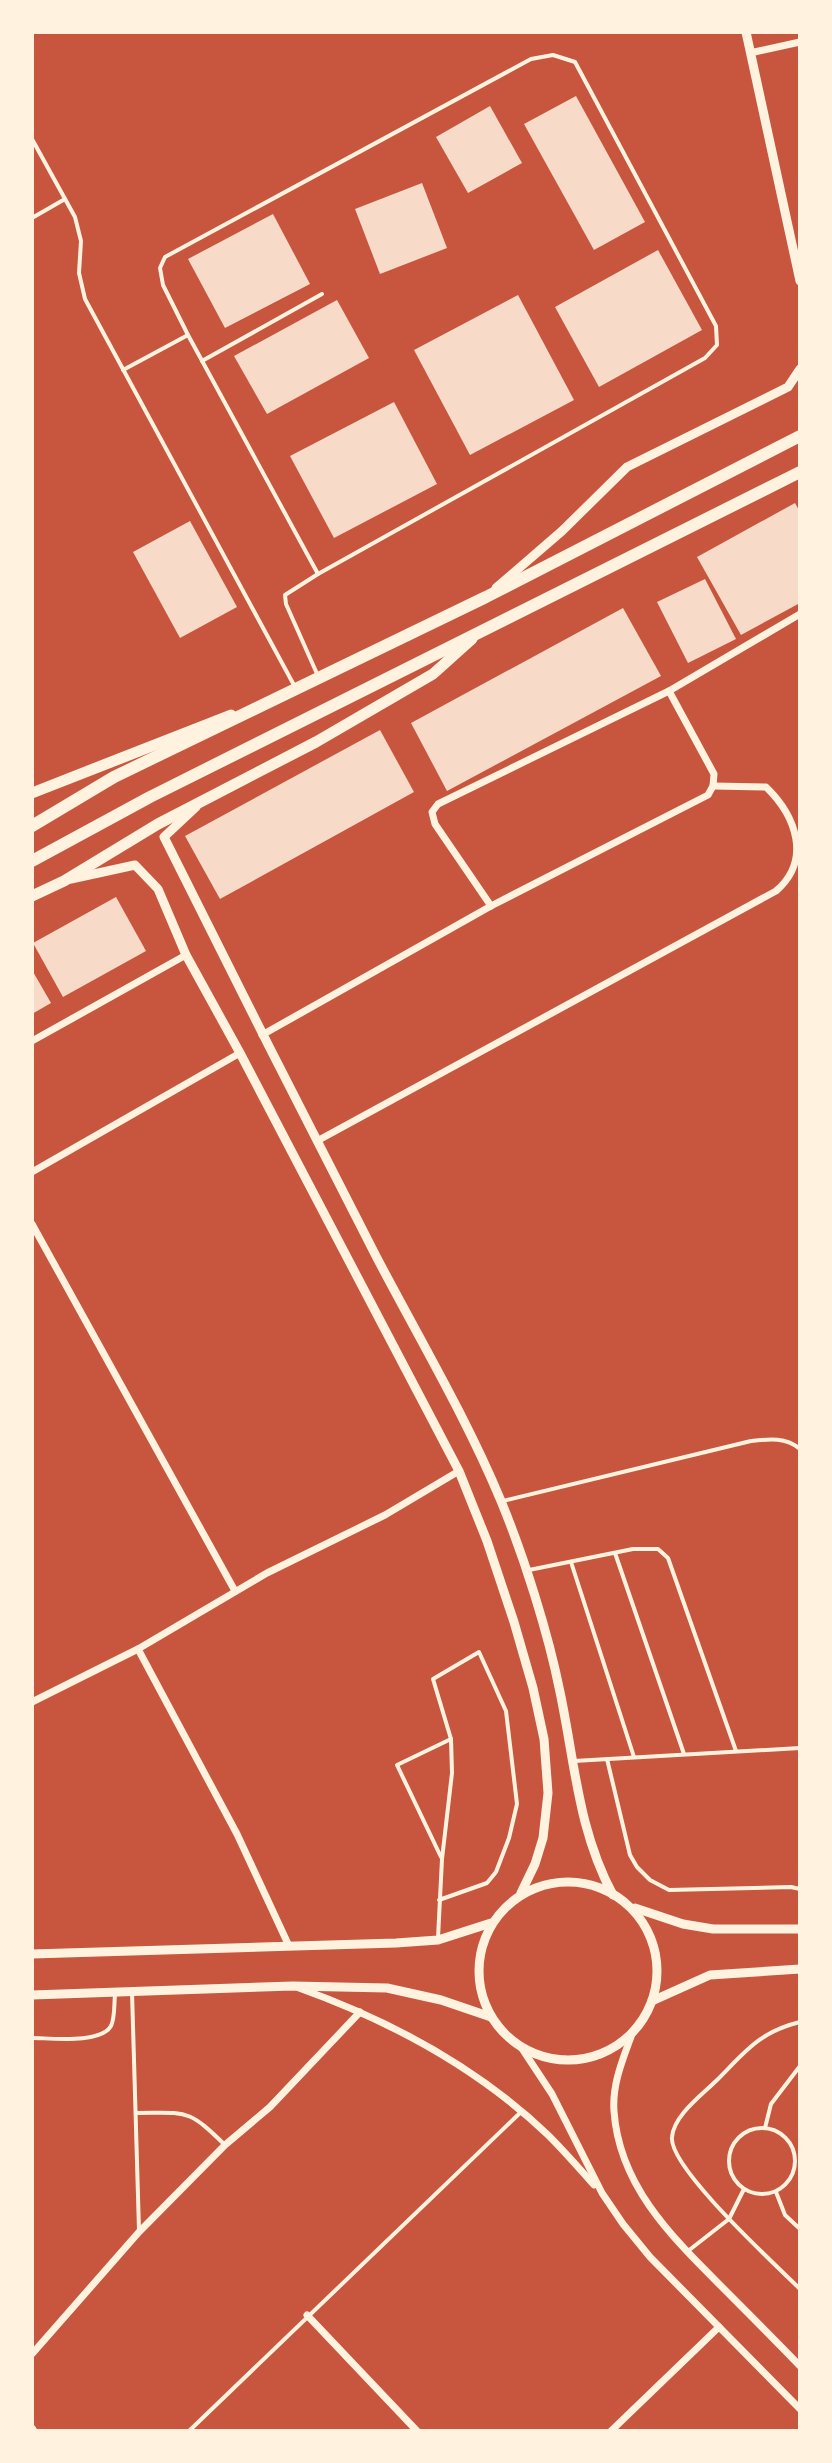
<svg xmlns="http://www.w3.org/2000/svg" width="832" height="2463" viewBox="0 0 832 2463" font-family="'Roboto Condensed',sans-serif">
<style>
.building{fill:#f7dbc8}
.lines{fill:none;stroke-linecap:round;stroke-linejoin:round}
.service{stroke:#fff3e0;stroke-width:4}
.minor{stroke:#fff3e0;stroke-width:7}
.tertiary{stroke:#fff3e0;stroke-width:9}
.secondary{stroke:#fff3e0;stroke-width:11}
.primary{stroke:#fff3e0;stroke-width:12}
</style>
<rect width="100%" height="100%" fill="#c8553d"/>
<!-- building -->
<g class="building">
<path d="M 576,96 L 645,222 L 594,250 L 524,124 Z"/>
<path d="M 490,106 L 522,163 L 468,193 L 436,137 Z"/>
<path d="M 422,183 L 447,248 L 380,274 L 355,209 Z"/>
<path d="M 273,214 L 310,284 L 225,328 L 188,259 Z"/>
<path d="M 658,250 L 702,330 L 599,387 L 555,307 Z"/>
<path d="M 518,295 L 574,400 L 470,455 L 414,350 Z"/>
<path d="M 337,300 L 369,358 L 267,414 L 234,356 Z"/>
<path d="M 394,402 L 437,484 L 334,538 L 290,456 Z"/>
<path d="M 795,503 L 800,512 L 800,603 L 741,635 L 697,557 Z"/>
<path d="M 190,521 L 237,607 L 180,638 L 133,552 Z"/>
<path d="M 705,579 L 736,639 L 688,663 L 657,602 Z"/>
<path d="M 623,608 L 661,676 L 447,791 L 411,723 Z"/>
<path d="M 380,730 L 414,792 L 220,899 L 185,836 Z"/>
<path d="M 116,897 L 146,951 L 63,997 L 33,943 Z"/>
<path d="M 32,970 L 51,1003 L 32,1014 Z"/>
</g>
<g class="lines">
<!-- service -->
<g class="service">
<path d="M 32,139 L 75,217 L 81,241 L 79,273 L 85,299 L 295,687"/>
<path d="M 32,218 L 65,199"/>
<path d="M 188,335 L 163,285 L 160,268 L 165,257 L 531,59 L 553,55 L 575,62 L 716,326 L 717,345 L 705,358 L 318,574 L 285,595 L 286,604 L 318,676"/>
<path d="M 202,361 L 322,294"/>
<path d="M 123,370 L 188,335 L 318,574"/>
<path d="M 503,1501 L 751,1441 C 769,1439 786,1437 800,1449"/>
<path d="M 615,1553 L 684,1754"/>
<path d="M 571,1562 L 634,1757"/>
<path d="M 529,1570 L 633,1549 L 658,1549 L 668,1558 L 736,1751"/>
<path d="M 607,1759 L 630,1855 L 637,1867 L 650,1880 L 669,1890 L 791,1887 L 800,1889"/>
<path d="M 574,1761 L 800,1748"/>
<path d="M 441,1857 L 397,1765 L 451,1739"/>
<path d="M 438,1938 L 442,1859 L 452,1773 L 451,1739 L 433,1679 L 479,1652 L 506,1711 L 517,1804 L 509,1838 L 496,1872 L 487,1883 L 439,1900"/>
<path d="M 132,1992 L 139,2230"/>
<path d="M 800,2022 C 759,2032 745,2052 717,2080 C 702,2095 674,2115 672,2137 C 668,2167 776,2265 800,2289"/>
<path d="M 32,2038 C 50,2038 101,2044 111,2026 C 115,2018 114,2004 115,1995"/>
<path d="M 136,2113 C 188,2113 187,2108 225,2145"/>
<circle cx="762" cy="2161" r="33"/>
<path d="M 765,2128 L 771,2104 L 800,2066"/>
<path d="M 776,2192 L 785,2215 L 800,2229"/>
<path d="M 688,2251 L 729,2219 L 744,2189"/>
<path d="M 189,2431 L 521,2112"/>
</g>
<!-- minor -->
<g class="minor">
<path d="M 750,53 L 800,42"/>
<path d="M 491,906 L 435,824 L 432,812 L 438,804 L 669,691 L 800,614"/>
<path d="M 262,1035 L 491,906 L 708,795 L 713,786 L 714,774 L 669,691"/>
<path d="M 32,1041 L 186,955"/>
<path d="M 317,1141 L 776,891 C 812,860 796,816 766,787 L 713,786"/>
<path d="M 32,1172 L 240,1053"/>
<path d="M 32,1224 L 235,1591"/>
<path d="M 32,1702 L 138,1649"/>
<path d="M 289,1946 L 237,1834 L 138,1649 L 267,1573 L 385,1515 L 459,1471"/>
<path d="M 299,1988 C 388,2020 478,2068 548,2135 C 564,2151 579,2168 594,2185"/>
<path d="M 632,2034 C 623,2059 612,2084 614,2111 C 619,2184 669,2234 718,2283 C 746,2311 773,2338 800,2366"/>
<path d="M 521,2047 L 552,2094 L 602,2193 L 623,2224 L 650,2257 L 800,2409"/>
<path d="M 307,2315 L 417,2431"/>
<path d="M 32,2354 L 139,2232 L 225,2145 L 270,2107 L 360,2012"/>
<path d="M 32,2428 L 34,2431"/>
<path d="M 611,2431 L 719,2327"/>
</g>
<!-- tertiary -->
<g class="tertiary">
<path d="M 746,32 L 800,281"/>
<path d="M 496,588 L 562,531 L 627,467 L 788,387 L 800,369"/>
<path d="M 196,807 L 164,837 C 234,978 305,1118 377,1258 C 419,1338 466,1417 501,1501 C 524,1557 548,1632 560,1692 C 575,1763 578,1830 613,1895"/>
<path d="M 71,879 L 135,865 L 158,889 L 186,955 L 240,1053 L 459,1471 L 487,1541 L 514,1622 L 533,1688 L 544,1739 L 548,1793 L 543,1838 L 535,1864 L 521,1893"/>
<circle cx="568" cy="1971" r="89"/>
<path d="M 635,1908 L 683,1924 L 713,1929 L 800,1929"/>
<path d="M 32,1954 L 396,1943 L 438,1940 L 491,1923"/>
<path d="M 32,1995 L 293,1986 L 387,1988 L 441,2000 L 491,2017"/>
<path d="M 652,2001 L 710,1975 L 800,1969"/>
</g>
<!-- secondary -->
<g class="secondary">
<path d="M 32,793 L 231,715"/>
<path d="M 32,896 L 64,881 L 158,824 L 316,742 L 433,674 L 472,639"/>
</g>
<!-- primary -->
<g class="primary">
<path d="M 32,826 L 114,777 L 486,597 L 800,436"/>
<path d="M 32,861 L 150,797 L 800,472"/>
</g>
</g>
<!-- border -->
<rect width="832" height="2463" fill="none" stroke="#fff3e0" stroke-width="68"/>
</svg>
